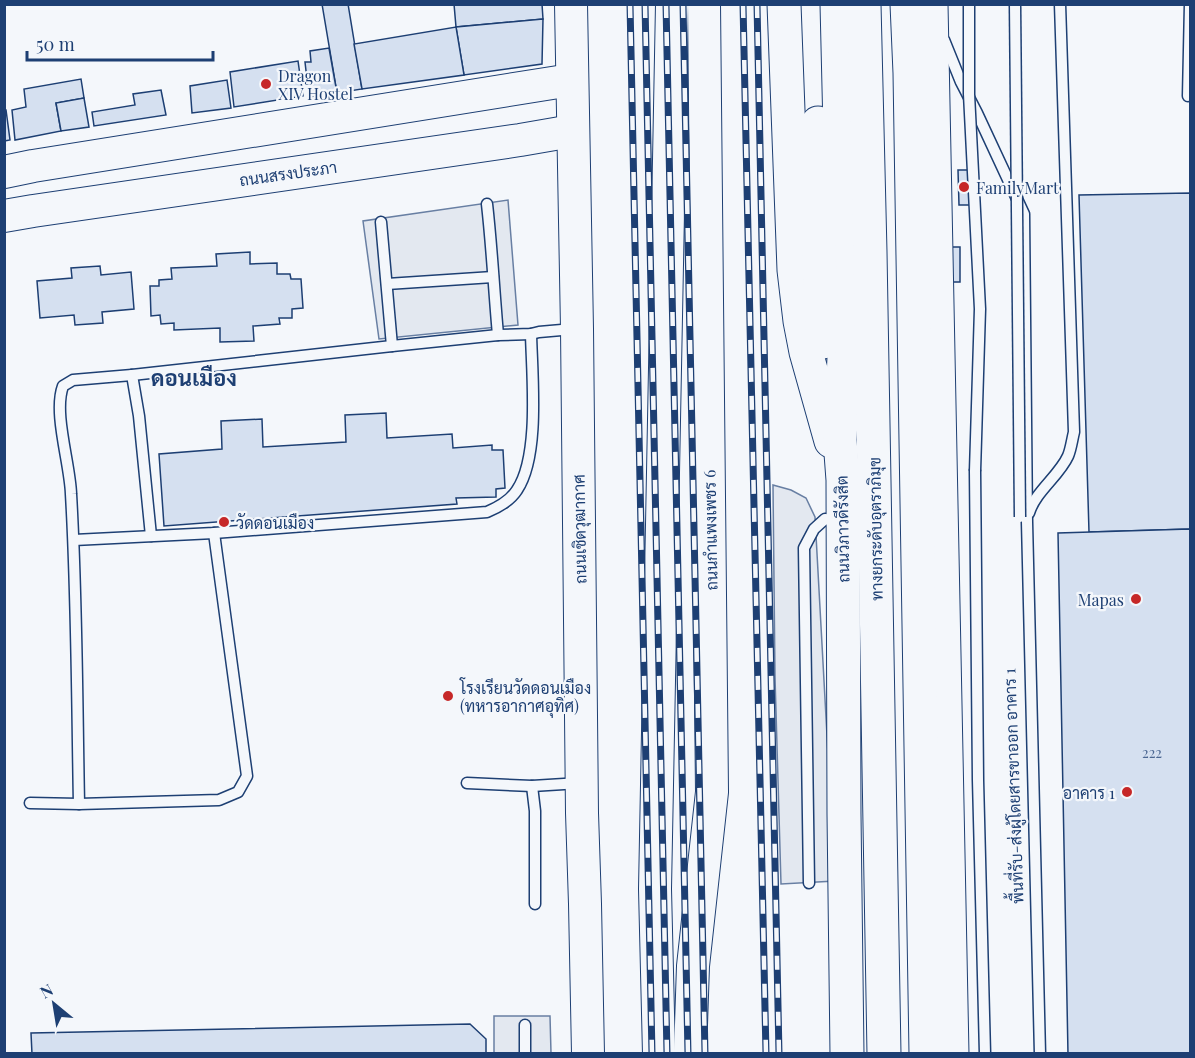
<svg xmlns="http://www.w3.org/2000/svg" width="1195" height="1058" viewBox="0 0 1195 1058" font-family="'Playfair Display',Sarabun,serif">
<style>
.parking{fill:#e3e8f0;stroke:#687fa3;stroke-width:1.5}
.building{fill:#d5e0f0;stroke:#1d3f73;stroke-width:1.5}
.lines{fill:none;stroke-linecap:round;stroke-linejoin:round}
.service-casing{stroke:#1d3f73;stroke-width:13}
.secondary-casing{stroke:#1d3f73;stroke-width:34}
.trunk-casing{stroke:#1d3f73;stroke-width:35}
.motorway-casing{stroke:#1d3f73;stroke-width:35}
.service{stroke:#f4f7fb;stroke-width:10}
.secondary{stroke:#f4f7fb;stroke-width:32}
.trunk{stroke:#f4f7fb;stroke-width:33}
.motorway{stroke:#f4f7fb;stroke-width:33}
.rail-casing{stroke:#1d3f73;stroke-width:7}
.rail{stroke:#f4f7fb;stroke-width:4.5;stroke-dasharray:14;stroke-linecap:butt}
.service-bridge-casing{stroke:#1d3f73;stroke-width:13;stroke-linecap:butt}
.service-bridge{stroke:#f4f7fb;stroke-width:10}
.poi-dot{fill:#c62828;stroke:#f4f7fb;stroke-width:2}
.labels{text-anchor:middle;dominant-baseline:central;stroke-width:4.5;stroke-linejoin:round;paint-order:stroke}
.number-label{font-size:14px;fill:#4b6792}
.poi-label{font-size:16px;fill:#1d3f73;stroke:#f4f7fb;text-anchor:start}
.street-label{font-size:16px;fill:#1d3f73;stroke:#f4f7fb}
.district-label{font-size:22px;font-weight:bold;fill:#1d3f73;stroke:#f4f7fb}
</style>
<rect width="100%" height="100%" fill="#f4f7fb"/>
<!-- parking -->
<g class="parking">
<path d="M 508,200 L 518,325 L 379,339 L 363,221 Z"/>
<path d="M 773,485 L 791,490 L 806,498 L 815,517 L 835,881 L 781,884 L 775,677 Z"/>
<path d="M 494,1016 L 550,1016 L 551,1053 L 494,1053 Z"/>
</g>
<!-- building -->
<g class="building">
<path d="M 322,4 L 348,4 L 362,89 L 337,93 Z"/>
<path d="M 454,4 L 542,4 L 543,19 L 456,27 Z"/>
<path d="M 543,19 L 542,64 L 464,75 L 456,27 Z"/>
<path d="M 456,27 L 464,75 L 362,89 L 354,44 Z"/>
<path d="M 329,48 L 337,93 L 309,97 L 305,62 L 311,62 L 310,51 Z"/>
<path d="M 298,61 L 303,96 L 234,107 L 230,72 Z"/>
<path d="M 81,79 L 84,98 L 56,103 L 61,131 L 15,140 L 12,110 L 26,107 L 24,89 Z"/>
<path d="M 227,80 L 231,108 L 192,113 L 190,86 Z"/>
<path d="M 161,90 L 166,115 L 94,126 L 92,112 L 135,105 L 133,94 Z"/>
<path d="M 84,98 L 89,127 L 61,131 L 56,103 Z"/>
<path d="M 4,110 L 6,110 L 10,140 L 4,141 Z"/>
<path d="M 958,170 L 970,170 L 971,205 L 959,205 Z"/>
<path d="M 1190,193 L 1190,529 L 1089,532 L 1079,195 Z"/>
<rect x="952" y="247" width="8" height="35"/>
<path d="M 250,252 L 250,264 L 277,263 L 277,274 L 290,274 L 291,279 L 301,279 L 303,308 L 292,309 L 292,318 L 279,318 L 280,324 L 253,326 L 254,341 L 220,342 L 220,328 L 174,330 L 174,323 L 161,324 L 160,315 L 151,316 L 150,286 L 159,286 L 159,280 L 172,279 L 171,268 L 217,266 L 216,254 Z"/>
<path d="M 100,266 L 101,275 L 131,272 L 134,309 L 102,312 L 103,323 L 75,325 L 74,315 L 40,318 L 37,281 L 72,278 L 71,268 Z"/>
<path d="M 386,413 L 387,438 L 452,434 L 453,448 L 492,445 L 492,450 L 503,450 L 505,488 L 496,489 L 496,497 L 456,498 L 457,504 L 164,526 L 159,454 L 222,449 L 221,421 L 262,419 L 263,447 L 346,442 L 345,415 Z"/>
<path d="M 1190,529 L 1190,1054 L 1068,1054 L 1058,533 Z"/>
<path d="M 470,1024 L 486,1039 L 486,1054 L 32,1054 L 31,1033 Z"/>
</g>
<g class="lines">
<defs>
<g id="service">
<path d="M 944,40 L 961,82 L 977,113 L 1024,214 L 1027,522 L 1040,1054"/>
<path d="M 1188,96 L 1190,4"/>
<path d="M 487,204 C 492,248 494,291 498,335"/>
<path d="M 381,222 L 392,346"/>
<path d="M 387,284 L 493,277"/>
<path d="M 975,471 L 978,780 L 985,1054"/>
<path d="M 1029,513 C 1035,492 1059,476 1068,456 C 1071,449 1072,440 1074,432 L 1060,4"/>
<path d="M 151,536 L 139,416 L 132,375 L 392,346 L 498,335 L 531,334 L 539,332 L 573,329"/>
<path d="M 74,540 L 214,533 L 487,512 C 499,507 510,501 517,490 C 540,456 532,376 531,334"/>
<path d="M 467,783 L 532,786 L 580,783"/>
<path d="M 532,786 L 535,811 L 535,904"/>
<path d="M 30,803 L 79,804 L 219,800 L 238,792 L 247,776 L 214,533"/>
<path d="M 79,804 C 77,701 77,597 71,494 C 70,463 53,413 63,386 L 73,380 L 132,375"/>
<path d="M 809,883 L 804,548 L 814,529 L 825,519 L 839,521"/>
<path d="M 525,1054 L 525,1025"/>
</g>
<g id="secondary">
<path d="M 571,4 L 577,329 L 582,813 L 585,904 L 588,1054"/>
<path d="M 4,172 L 33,166 L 571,80"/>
<path d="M 4,216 L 33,211 L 520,140 L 572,131"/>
<path d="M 659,1054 L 655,889 L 672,4"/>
<path d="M 690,1054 L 693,966 L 712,792 L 704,4"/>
</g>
<g id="trunk">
<path d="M 784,4 L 794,270 L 800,321 L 806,352 L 831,441"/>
<path d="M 837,4 L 845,337 L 840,440 L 843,480 L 844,814 L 847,1054"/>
<path d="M 931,4 L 952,1054"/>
<path d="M 818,123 L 818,231 L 823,342"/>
</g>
<g id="motorway">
<path d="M 864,4 L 870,252 L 884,1054"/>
<path d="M 907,4 L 910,73 L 926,1054"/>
</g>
</defs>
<!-- service casing -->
<use href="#service" class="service-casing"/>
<!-- secondary casing -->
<use href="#secondary" class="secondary-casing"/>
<!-- trunk casing -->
<use href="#trunk" class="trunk-casing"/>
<!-- motorway casing -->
<use href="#motorway" class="motorway-casing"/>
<!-- service -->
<use href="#service" class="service"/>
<!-- secondary -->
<use href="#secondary" class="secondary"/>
<!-- trunk -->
<use href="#trunk" class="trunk"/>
<!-- motorway -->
<use href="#motorway" class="motorway"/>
<defs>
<g id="rail">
<path d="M 630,4 L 652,1054"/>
<path d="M 645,4 L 667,1054"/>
<path d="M 666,4 L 688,1054"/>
<path d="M 683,4 L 705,1054"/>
<path d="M 743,4 L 766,1054"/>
<path d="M 757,4 L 779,1054"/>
</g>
</defs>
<!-- rail casing -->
<use href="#rail" class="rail-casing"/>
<!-- rail -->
<use href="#rail" class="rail"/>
<defs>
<g id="service-bridge">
<path d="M 969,4 L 969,94 L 980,309 L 975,471"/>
<path d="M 1015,4 L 1020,517"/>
</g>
</defs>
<!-- service-bridge casing -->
<use href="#service-bridge" class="service-bridge-casing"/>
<!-- service-bridge -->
<use href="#service-bridge" class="service-bridge"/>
</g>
<!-- markers -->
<g class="poi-dot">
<circle cx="266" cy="84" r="6"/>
<circle cx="964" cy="187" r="6"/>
<circle cx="224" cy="522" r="6"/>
<circle cx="1136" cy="599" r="6"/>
<circle cx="448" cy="696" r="6"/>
<circle cx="1127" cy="792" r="6"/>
</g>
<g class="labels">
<!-- number labels -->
<g class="number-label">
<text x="1152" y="752">222</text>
</g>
<!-- poi labels -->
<g class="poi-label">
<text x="278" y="75">Dragon<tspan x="278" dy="18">XIV Hostel</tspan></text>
<text x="976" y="187">FamilyMart</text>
<text x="236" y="522">วัดดอนเมือง</text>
<text x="1124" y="599" text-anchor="end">Mapas</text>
<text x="460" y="687">โรงเรียนวัดดอนเมือง<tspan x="460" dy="18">(ทหารอากาศอุทิศ)</tspan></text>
<text x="1115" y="792" text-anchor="end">อาคาร 1</text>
</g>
<!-- street labels -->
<g class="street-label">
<text transform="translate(288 173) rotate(-8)">ถนนสรงประภา</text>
<text transform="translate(579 529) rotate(-91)">ถนนเชิดวุฒากาศ</text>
<text transform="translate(842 529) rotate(-91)">ถนนวิภาวดีรังสิต</text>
<text transform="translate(875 529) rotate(-91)">ทางยกระดับอุตราภิมุข</text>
<text transform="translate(710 530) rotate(-91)">ถนนกำแพงเพชร 6</text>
<text transform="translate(1013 786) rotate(-92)">พื้นที่รับ-ส่งผู้โดยสารขาออก อาคาร 1</text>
</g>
<!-- district labels -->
<g class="district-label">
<text x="194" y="377">ดอนเมือง</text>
</g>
</g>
<!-- border -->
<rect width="1195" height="1058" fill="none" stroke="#1d3f73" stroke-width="12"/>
<!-- north arrow -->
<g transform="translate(54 1004) rotate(330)" stroke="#f4f7fb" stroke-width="4.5" paint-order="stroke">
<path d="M0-4.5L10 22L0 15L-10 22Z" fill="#1d3f73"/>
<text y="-9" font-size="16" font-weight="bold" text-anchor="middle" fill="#1d3f73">N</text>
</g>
<!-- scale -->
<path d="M27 51v9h186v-9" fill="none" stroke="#1d3f73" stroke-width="3"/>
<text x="36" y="51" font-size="18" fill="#1d3f73" stroke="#f4f7fb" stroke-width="4.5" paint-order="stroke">50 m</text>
</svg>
